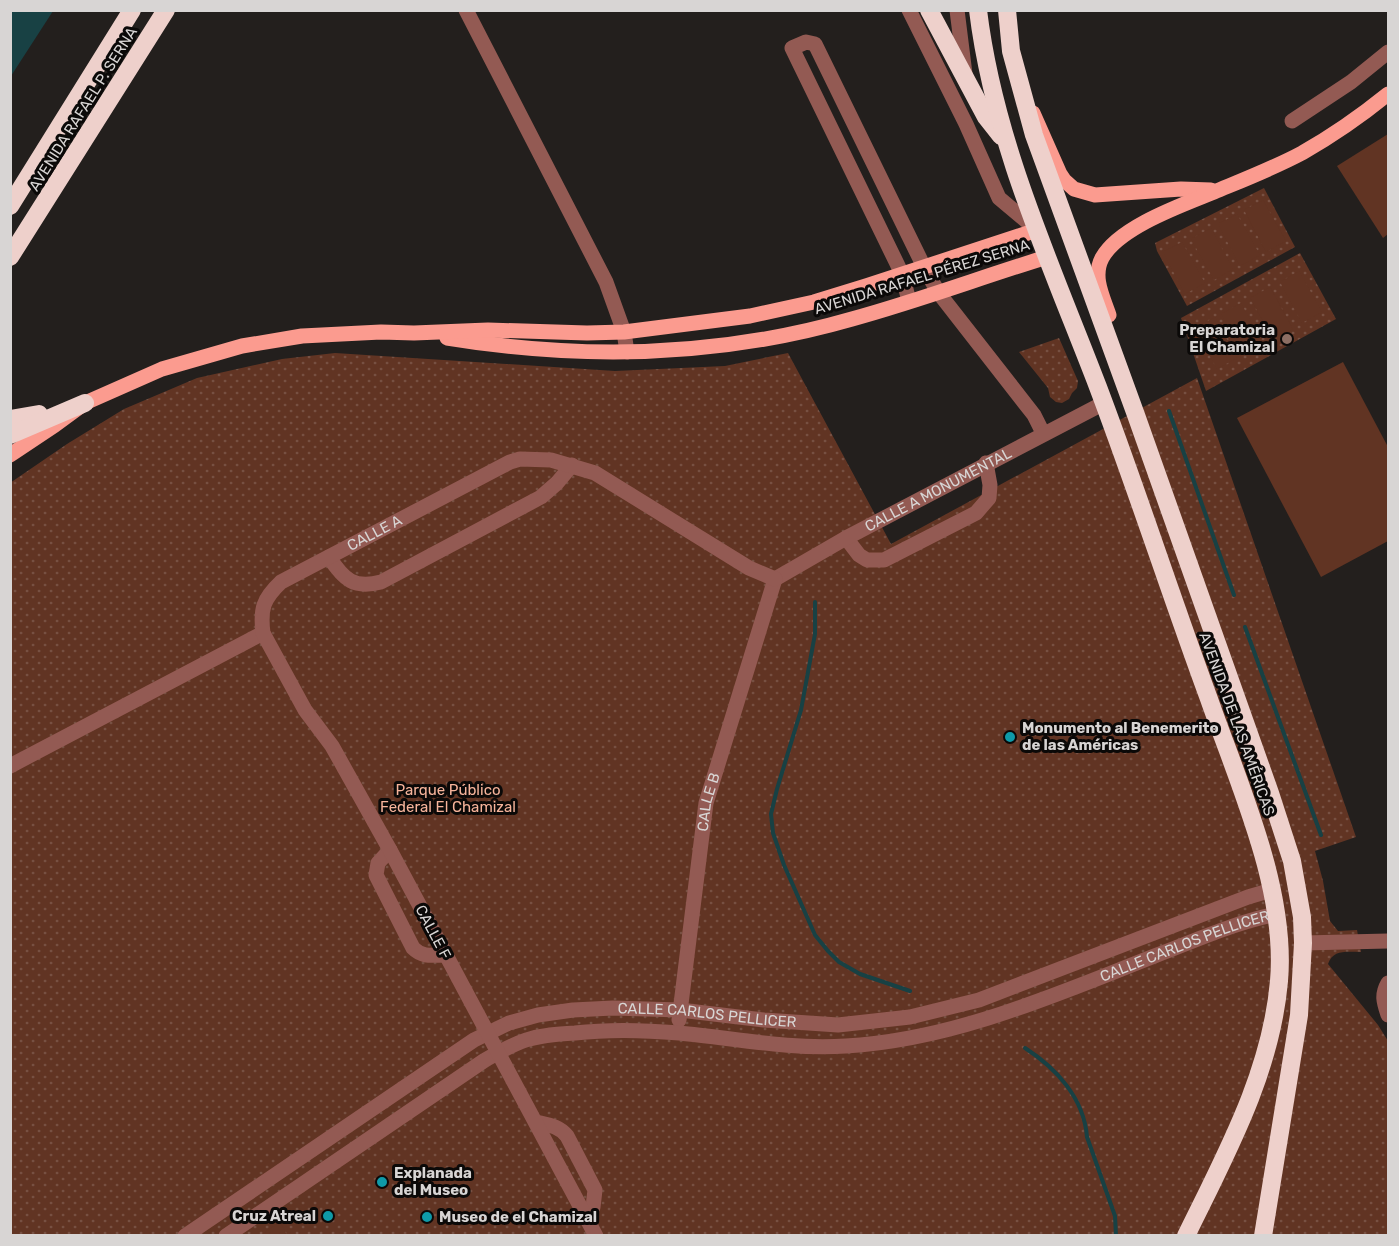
<svg xmlns="http://www.w3.org/2000/svg" width="1399" height="1246" viewBox="0 0 1399 1246" font-family="Rubik,sans-serif">
<style>
.park{fill:url(#park-dots)}
.garden{fill:#613423}
.water{fill:#184144}
.lines{fill:none;stroke-linecap:round;stroke-linejoin:round}
.stream{stroke:#184144;stroke-width:4}
.minor{stroke:#935a53;stroke-width:15}
.major{stroke:#fb9b8f;stroke-width:15}
.highway{stroke:#eed0cb;stroke-width:18}
.education-dot{fill:#8d6e63;stroke:#0b0908;stroke-width:2}
.culture-dot{fill:#0f9aa8;stroke:#0b0908;stroke-width:2}
.labels{text-anchor:middle;dominant-baseline:central;stroke-width:6;stroke-linejoin:round;paint-order:stroke}
.street-label{font-size:15px;fill:#d8d5d4;stroke:#0b0908}
.poi-label{font-size:15px;font-weight:bold;fill:#d8d5d4;stroke:#0b0908;text-anchor:start}
.park-label{font-size:15px;fill:#f7b49b;stroke:#0b0908}
</style>
<defs>
<pattern id="park-dots" width="8" height="8" patternUnits="userSpaceOnUse" patternTransform="scale(1.5)"><rect width="8" height="8" fill="#613423"/><path d="M2 2h.1M6 6h.1" fill="none" stroke="#775042" stroke-width="1.8" stroke-linecap="round"/></pattern>
</defs>
<rect width="100%" height="100%" fill="#231f1d"/>
<!-- park -->
<g class="park">
<path d="M 1264,188 L 1295,247 L 1187,306 L 1157,251 L 1155,243 Z"/>
<path d="M 1300,253 L 1336,319 L 1206,391 L 1181,318 Z"/>
<path d="M 1059,338 L 1078,381 L 1077,388 L 1072,393 L 1069,399 L 1062,403 L 1056,402 L 1050,397 L 1048,388 L 1019,352 Z"/>
<path d="M 335,353 L 615,371 L 725,366 L 788,353 L 891,544 L 1197,378 L 1356,837 L 1315,851 L 1323,881 L 1330,921 L 1338,931 L 1357,930 L 1361,952 C 1347,952 1333,949 1328,964 L 1378,1025 L 1388,1041 L 1388,1235 L 11,1235 L 10,483 L 67,444 L 124,409 L 197,378 L 282,359 Z"/>
</g>
<!-- garden -->
<g class="garden">
<path d="M 1388,134 L 1388,234 L 1383,238 L 1337,166 Z"/>
<path d="M 1263,200 L 1286,241 L 1266,252 L 1244,210 Z"/>
<path d="M 1237,214 L 1260,255 L 1240,266 L 1218,224 Z"/>
<path d="M 1211,228 L 1233,269 L 1214,280 L 1191,239 Z"/>
<path d="M 1182,242 L 1205,283 L 1185,294 L 1163,252 Z"/>
<path d="M 1299,271 L 1322,312 L 1302,323 L 1280,282 Z"/>
<path d="M 1270,287 L 1293,329 L 1273,339 L 1250,298 Z"/>
<path d="M 1241,303 L 1263,344 L 1244,355 L 1221,314 Z"/>
<path d="M 1215,317 L 1237,358 L 1217,369 L 1195,328 Z"/>
<path d="M 1343,362 L 1388,447 L 1388,541 L 1321,577 L 1237,418 Z"/>
<path d="M 280,1222 L 287,1235 L 261,1235 Z"/>
</g>
<!-- water -->
<path class="water" d="M 11,10 L 53,11 L 11,76 L 10,11 Z"/>
<g class="lines">
<!-- stream -->
<g class="stream">
<path d="M 1169,411 L 1234,595"/>
<path d="M 815,602 L 815,634 L 801,710 L 777,789 L 771,814 L 773,833 L 784,865 L 815,935 L 828,951 L 839,962 L 860,974 L 910,991"/>
<path d="M 1245,627 L 1321,835"/>
<path d="M 1025,1048 C 1056,1068 1084,1098 1087,1137 L 1115,1216 L 1116,1236"/>
</g>
<!-- minor -->
<g class="minor">
<path d="M 466,10 L 606,282 L 624,332 L 627,352"/>
<path d="M 909,10 L 966,124 L 999,198 L 1037,230"/>
<path d="M 957,10 L 965,74"/>
<path d="M 1292,121 L 1351,82 L 1388,52"/>
<path d="M 909,301 L 902,274 L 792,48 L 806,42 L 815,44 L 924,267 L 938,292 L 1034,415 L 1043,433"/>
<path d="M 846,538 L 859,555 L 867,560 L 884,560 L 976,513 L 989,498 L 990,485 L 986,463"/>
<path d="M 329,557 C 344,580 354,589 381,582 L 541,497 L 557,483 L 572,465"/>
<path id="s1" d="M 775,579 L 846,538 L 1104,403"/>
<path d="M 10,766 L 263,633"/>
<path d="M 390,850 L 378,863 L 376,875 L 413,948 C 423,958 433,955 446,955"/>
<path d="M 1303,943 L 1388,941"/>
<path d="M 1388,983 C 1381,995 1384,1003 1388,1015"/>
<path id="s2" d="M 679,1020 L 706,803 L 775,579"/>
<path d="M 536,1122 C 549,1125 559,1126 567,1136 L 595,1190 L 593,1207 L 586,1218"/>
<path id="s3" d="M 185,1236 L 474,1040 L 509,1023 L 538,1015 L 573,1010 L 613,1008 L 680,1010 L 764,1020 L 838,1025 L 910,1017 L 979,1000 L 1248,897 L 1272,890"/>
<path id="s4" d="M 226,1236 L 485,1060 C 498,1053 511,1045 526,1040 C 542,1035 558,1034 575,1033 C 609,1029 645,1030 679,1033 C 734,1038 790,1050 846,1046 C 954,1040 1057,994 1157,955 C 1197,940 1236,922 1277,914"/>
<path id="s5" d="M 596,1236 L 390,850 L 332,746 L 305,710 L 263,633 C 260,609 263,599 281,582 L 510,462 L 520,459 L 551,460 L 595,473 L 749,568 L 775,579"/>
</g>
<!-- major -->
<g class="major">
<path d="M 1033,113 L 1060,174 L 1064,180 L 1074,189 L 1095,195 L 1181,189 L 1211,190"/>
<path d="M 1109,315 C 1103,297 1092,277 1102,258 C 1119,227 1182,205 1214,192 C 1243,180 1274,168 1302,153 C 1332,136 1362,115 1388,94"/>
<path d="M 447,338 C 581,360 720,357 852,319 C 918,301 982,277 1047,257"/>
<path d="M 10,455 L 55,425 L 85,403 L 162,369 L 242,346 L 302,336 L 381,332 L 414,333 L 488,330 L 587,333 L 624,332 L 750,316 L 814,302 L 866,286 L 1037,230"/>
</g>
<!-- highway -->
<g class="highway">
<path d="M 929,10 L 986,117 L 1001,136"/>
<path d="M 978,10 C 994,142 1051,264 1098,387 C 1137,490 1171,596 1209,699 C 1239,785 1287,889 1279,981 C 1271,1073 1226,1154 1186,1236"/>
<path d="M 1007,10 L 1011,51 L 1034,135 L 1136,415 L 1270,793 L 1292,861 L 1302,917 L 1303,943 L 1299,1015 L 1263,1236"/>
<path d="M 10,206 L 132,10"/>
<path d="M 10,257 L 166,10"/>
<path d="M 10,419 L 39,414"/>
<path d="M 10,435 L 85,403"/>
</g>
</g>
<!-- markers -->
<circle class="education-dot" cx="1287" cy="339" r="6"/>
<g class="culture-dot">
<circle cx="1010" cy="737" r="6"/>
<circle cx="382" cy="1182" r="6"/>
<circle cx="328" cy="1216" r="6"/>
<circle cx="427" cy="1217" r="6"/>
</g>
<g class="labels">
<!-- street labels -->
<g class="street-label">
<text transform="translate(83 109) rotate(-58)">AVENIDA RAFAEL P. SERNA</text>
<text transform="translate(922 277) rotate(-17)">AVENIDA RAFAEL PÉREZ SERNA</text>
<text stroke="none"><textPath href="#s1" startOffset="186">CALLE A MONUMENTAL</textPath></text>
<text stroke="none"><textPath href="#s5" startOffset="852">CALLE A</textPath></text>
<text transform="translate(1237 724) rotate(70)">AVENIDA DE LAS AMÉRICAS</text>
<text stroke="none"><textPath href="#s2" startOffset="220">CALLE B</textPath></text>
<text transform="translate(433 932) rotate(62)">CALLE F</text>
<text stroke="none"><textPath href="#s4" startOffset="1035">CALLE CARLOS PELLICER</textPath></text>
<text stroke="none"><textPath href="#s3" startOffset="588">CALLE CARLOS PELLICER</textPath></text>
</g>
<!-- poi labels -->
<g class="poi-label">
<text x="1275" y="330" text-anchor="end">Preparatoria<tspan x="1275" dy="17">El Chamizal</tspan></text>
<text x="1022" y="728">Monumento al Benemerito<tspan x="1022" dy="17">de las Américas</tspan></text>
<text x="394" y="1173">Explanada<tspan x="394" dy="17">del Museo</tspan></text>
<text x="316" y="1216" text-anchor="end">Cruz Atreal</text>
<text x="439" y="1217">Museo de el Chamizal</text>
</g>
<!-- park labels -->
<g class="park-label">
<text x="448" y="790">Parque Público<tspan x="448" dy="17">Federal El Chamizal</tspan></text>
</g>
</g>
<!-- border -->
<rect width="1399" height="1246" fill="none" stroke="#d8d5d4" stroke-width="24"/>
</svg>
